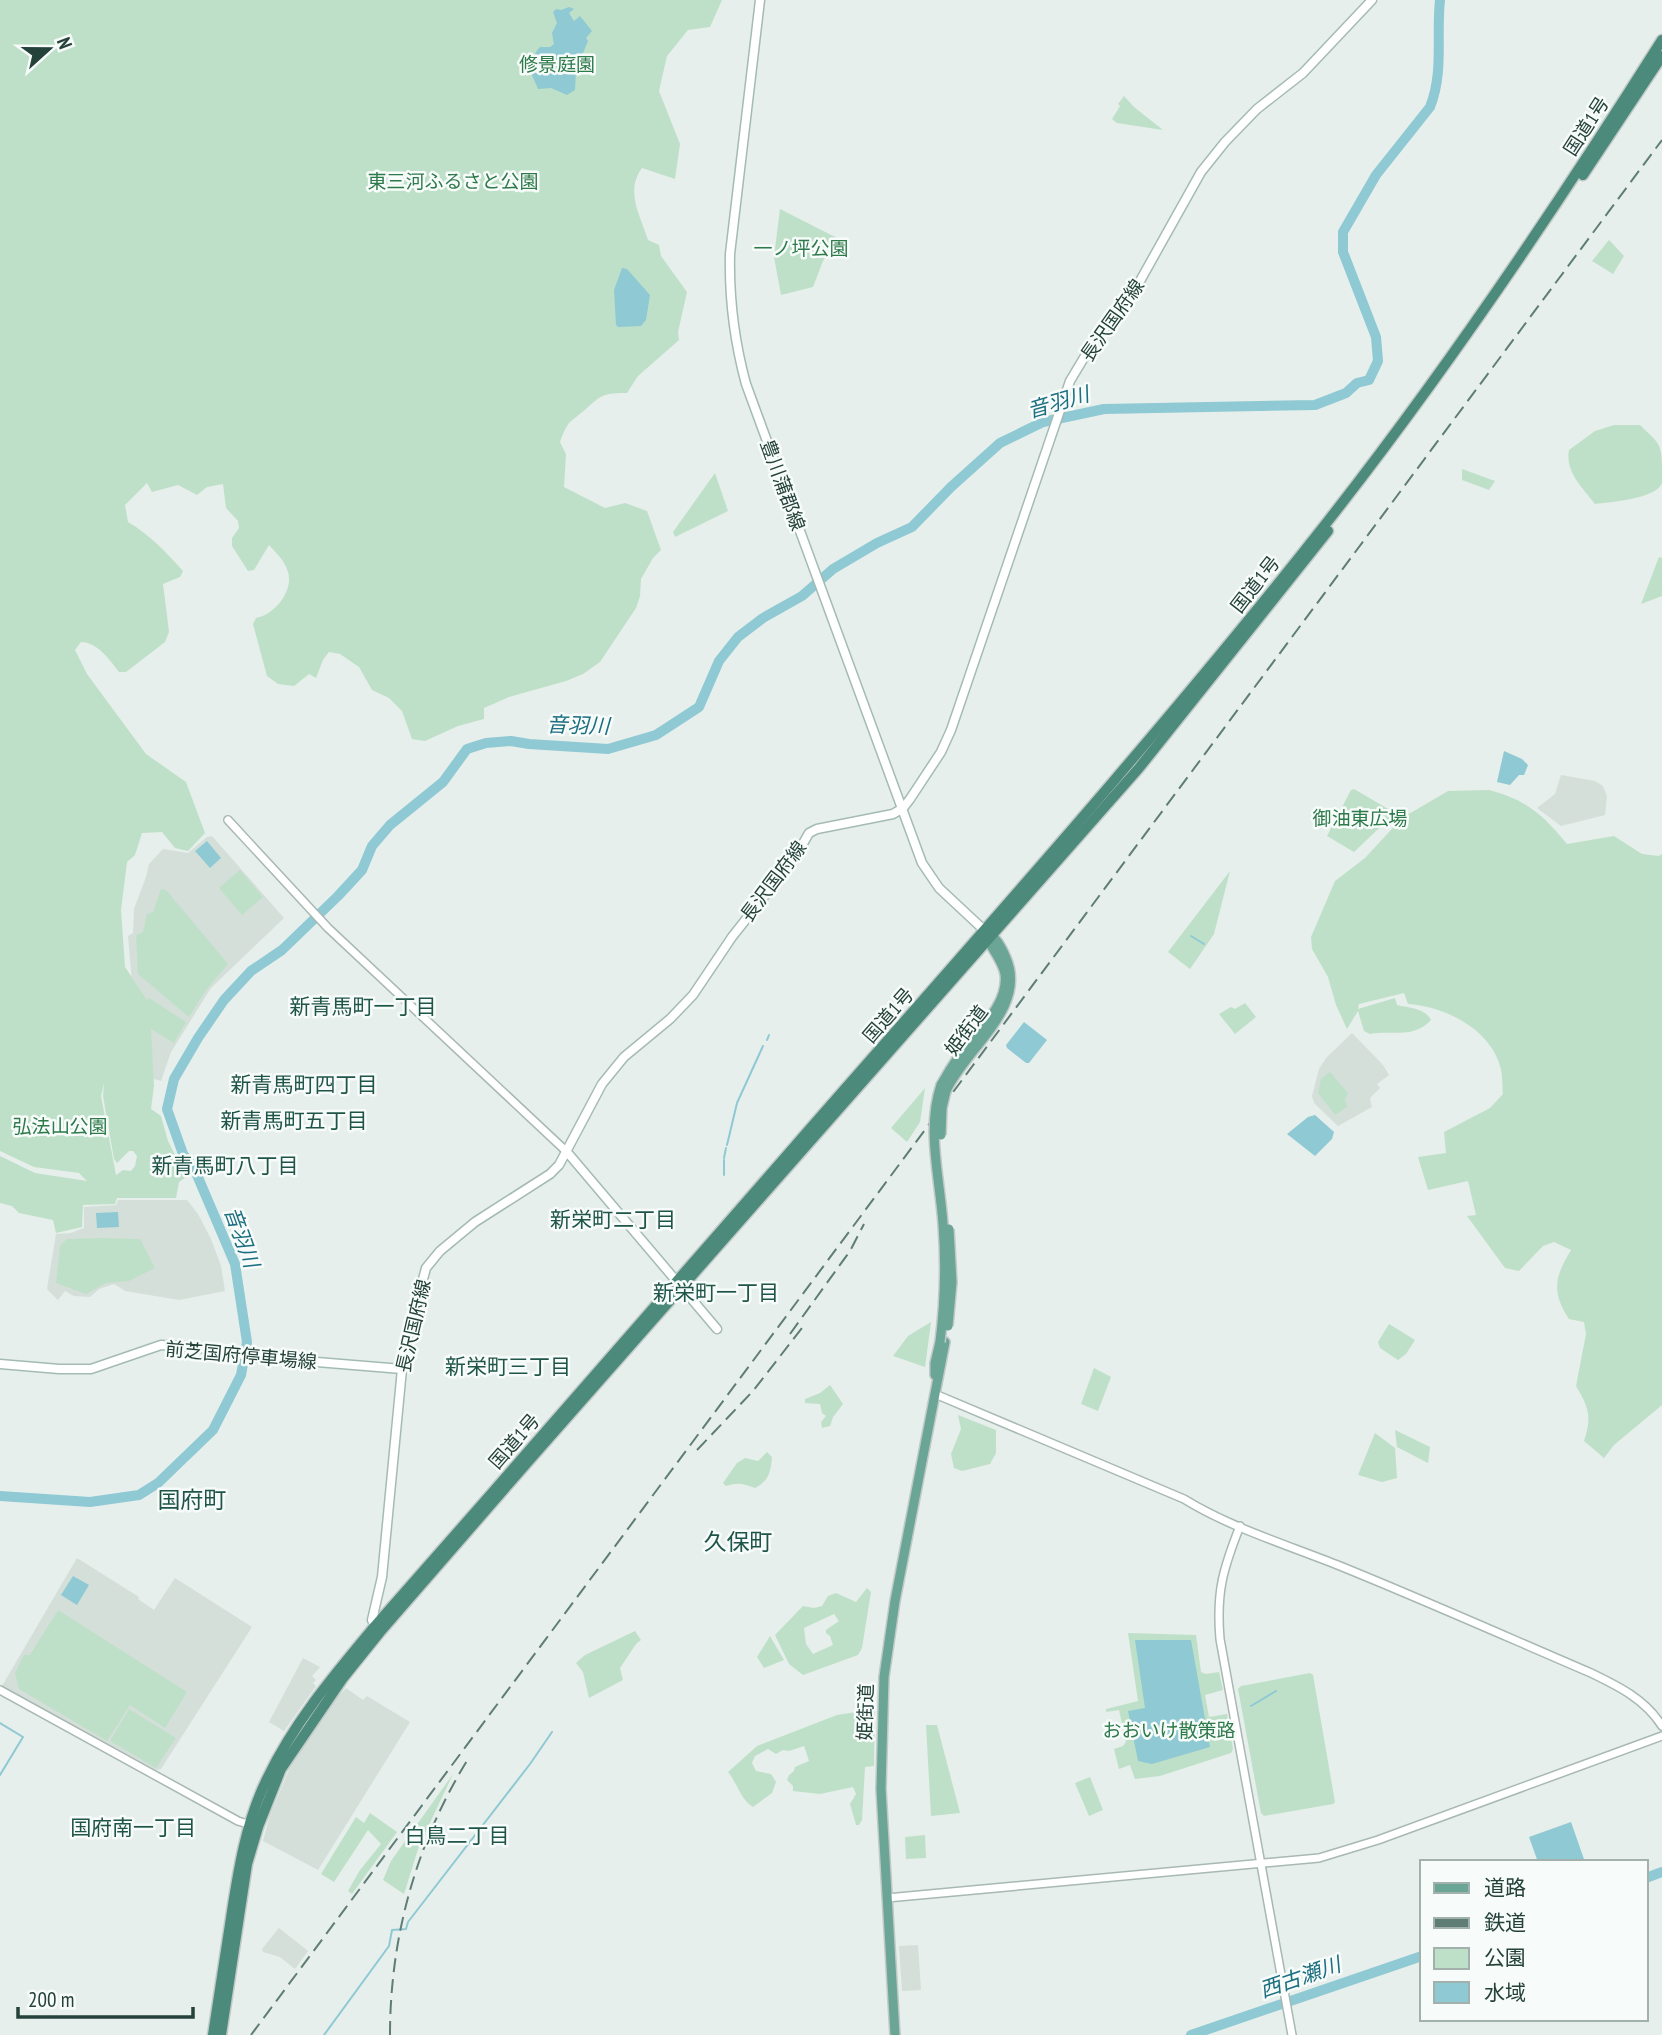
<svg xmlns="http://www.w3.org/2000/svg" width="1662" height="2035" viewBox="0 0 1662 2035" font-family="'PT Sans Narrow','Noto Sans JP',sans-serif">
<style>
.built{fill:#d4dfda}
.green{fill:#bfe0c8;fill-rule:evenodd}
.water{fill:#8ec9d4}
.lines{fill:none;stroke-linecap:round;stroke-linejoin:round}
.stream{stroke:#8ec9d4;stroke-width:2}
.river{stroke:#8ec9d4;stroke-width:10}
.tertiary-casing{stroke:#a8b8b2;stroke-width:10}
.secondary-casing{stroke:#a4bbb3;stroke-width:11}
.primary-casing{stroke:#c2cac8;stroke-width:12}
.trunk-casing{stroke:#c2cac8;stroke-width:13}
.tertiary{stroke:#fff;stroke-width:7}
.secondary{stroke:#fff;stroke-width:8}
.primary{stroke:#6aa596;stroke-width:9}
.trunk{stroke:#4c8a7c;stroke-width:10}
.rail{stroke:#5f7d75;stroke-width:2;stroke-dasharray:14 7;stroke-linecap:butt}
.primary-bridge-casing{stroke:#c2cac8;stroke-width:12;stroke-linecap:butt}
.primary-bridge{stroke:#6aa596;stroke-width:9}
.labels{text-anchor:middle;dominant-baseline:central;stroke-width:5;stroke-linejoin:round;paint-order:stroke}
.park-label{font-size:19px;fill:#2d7a4b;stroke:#f7fbf9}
.street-label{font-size:19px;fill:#24423a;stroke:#f7fbf9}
.water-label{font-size:21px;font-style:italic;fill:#1c6f80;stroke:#f7fbf9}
.neighbourhood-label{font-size:21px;fill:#1f5548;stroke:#f7fbf9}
.quarter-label{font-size:23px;fill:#1f5548;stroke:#f7fbf9}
</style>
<rect width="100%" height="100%" fill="#e6efeb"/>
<!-- built -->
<g class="built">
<path d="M 1561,775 L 1595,781 L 1603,786 L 1607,796 L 1605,815 L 1561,826 L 1537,808 L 1555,794 Z"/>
<path d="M 212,836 L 284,918 L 211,988 L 171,1052 L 161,1081 L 140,1075 L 128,936 L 133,933 L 134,909 L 146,877 L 149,864 L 163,849 L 188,853 L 207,837 Z"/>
<path d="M 1352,1033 L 1383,1065 L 1389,1075 L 1377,1084 L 1380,1088 L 1370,1098 L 1372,1107 L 1338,1126 L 1314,1103 L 1312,1096 L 1319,1069 L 1326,1058 Z"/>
<path d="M 118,1200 L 187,1200 L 198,1214 L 211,1239 L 221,1266 L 225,1291 L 179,1300 L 125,1291 L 114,1284 L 99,1289 L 90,1297 L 74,1296 L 65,1291 L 58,1300 L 47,1289 L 56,1234 L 71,1233 L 84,1228 L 84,1207 L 116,1205 Z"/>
<path d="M 77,1558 L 139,1597 L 138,1599 L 154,1610 L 175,1578 L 252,1627 L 161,1769 L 156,1770 L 2,1686 Z"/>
<path d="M 303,1658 L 320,1667 L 312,1676 L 316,1680 L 313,1683 L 316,1686 L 284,1731 L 269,1722 Z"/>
<path d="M 346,1688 L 363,1700 L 367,1696 L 410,1722 L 318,1870 L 263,1841 L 270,1815 L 291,1765 L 330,1705 Z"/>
<path d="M 279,1928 L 308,1951 L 295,1969 L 280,1957 L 263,1952 L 262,1949 Z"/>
<path d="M 918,1945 L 921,1990 L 902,1991 L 899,1946 Z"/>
</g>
<!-- green -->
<g class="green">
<path d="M 0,0 L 722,0 L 710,27 L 688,30 L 667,56 L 659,91 L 680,144 L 675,179 L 642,168 C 625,191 640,215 648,240 L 659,245 L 661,256 L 687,292 L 678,332 L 679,340 L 638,376 L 627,393 C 606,393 602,394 587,408 C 569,424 569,418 560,442 L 566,454 L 564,487 L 605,508 L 625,503 L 647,511 L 661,550 L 653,558 L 641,579 L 640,596 L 636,608 L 600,662 L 583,674 L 566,681 L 509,697 L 484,708 L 484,719 L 458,726 L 425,741 L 412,739 L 402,711 L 389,698 L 372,690 L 359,667 L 340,654 L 329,652 L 323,660 L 316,678 L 309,674 L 294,686 L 278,684 L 267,676 L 253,624 L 256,618 C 274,615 294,591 288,572 C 285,561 277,554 269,545 L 254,570 L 248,571 L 232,546 L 232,538 L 239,528 L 238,521 L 226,508 L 223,484 L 207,487 L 197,495 L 178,485 L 152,492 L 147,483 L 125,505 L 128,522 C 150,535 166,552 183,571 L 180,577 L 163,584 L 169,632 L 165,642 L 126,672 L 119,672 C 110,660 97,642 81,642 L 75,650 L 87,674 L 146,754 L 186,782 L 205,833 L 188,851 L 175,848 L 162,832 L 142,833 L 135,855 L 127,862 L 121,910 L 125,967 L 147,1000 L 149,998 L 186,1022 L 174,1043 L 151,1029 L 154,1086 L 151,1109 L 161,1116 L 168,1141 L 186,1177 L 179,1182 L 176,1198 L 117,1198 L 115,1204 L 83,1205 L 82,1227 L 56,1233 L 53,1220 L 19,1213 L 12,1206 L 0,1203 L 0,1156 L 35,1173 L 87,1181 L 79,1173 L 34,1167 L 0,1151 ZM 104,1083 L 103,1096 L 114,1159 L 117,1163 L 129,1151 L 133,1151 L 137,1156 L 135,1166 L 131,1171 L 123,1170 L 116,1175 L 101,1096 Z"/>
<path d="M 1124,96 L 1134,107 L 1163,130 L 1117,123 L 1112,119 L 1120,106 L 1118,104 Z"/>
<path d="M 780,209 L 837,238 L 823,261 L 813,287 L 781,295 L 774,257 Z"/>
<path d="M 1609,240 L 1624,256 L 1613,274 L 1592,261 Z"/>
<path d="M 1614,425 L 1640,425 C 1657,442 1662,442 1662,467 C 1662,471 1662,479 1662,483 C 1656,499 1610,502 1595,504 C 1582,487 1565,472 1569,450 L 1595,431 Z"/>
<path d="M 1462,469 L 1495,481 L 1489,490 L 1462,480 Z"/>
<path d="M 715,473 L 728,511 L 675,537 L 673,532 Z"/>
<path d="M 1659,557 L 1662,558 L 1662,596 L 1641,604 Z"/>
<path d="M 1354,789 L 1395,813 L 1354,852 L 1327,836 L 1351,790 Z"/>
<path d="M 1489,790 C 1527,800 1543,815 1567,844 L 1614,836 L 1642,854 L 1659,856 L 1662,854 L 1662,1405 L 1614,1445 L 1604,1458 L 1584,1441 C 1592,1417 1589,1408 1576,1386 L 1586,1334 L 1584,1322 L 1569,1319 C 1551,1292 1555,1276 1571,1250 L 1554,1242 L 1543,1246 L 1519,1271 L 1505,1268 L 1467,1216 L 1476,1215 L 1468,1181 L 1428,1190 L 1418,1157 L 1446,1153 L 1444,1132 L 1490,1108 L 1503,1094 C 1502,1086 1503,1075 1500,1066 C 1490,1029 1444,1006 1408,1004 L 1404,993 L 1359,1004 L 1358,1009 L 1395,998 L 1397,1005 C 1409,1008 1425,1008 1431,1020 C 1414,1039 1391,1030 1370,1034 L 1364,1031 L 1358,1011 L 1347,1029 L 1336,1005 L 1328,977 L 1312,949 L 1311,937 L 1335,881 L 1365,858 L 1402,818 L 1448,791 Z"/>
<path d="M 240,870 L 263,897 L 242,915 L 219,888 Z"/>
<path d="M 1230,871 L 1214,934 L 1190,969 L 1168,952 Z"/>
<path d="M 161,889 L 166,890 L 228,964 L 206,990 L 189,1017 L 138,974 L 136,935 L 143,932 L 147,914 L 153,912 Z"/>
<path d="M 1245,1003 L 1256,1017 L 1235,1034 L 1219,1014 L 1231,1007 L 1235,1009 Z"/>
<path d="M 1330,1072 L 1348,1093 L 1345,1100 L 1347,1107 L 1335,1115 L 1318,1093 L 1321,1079 Z"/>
<path d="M 925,1088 L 920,1122 L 907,1142 L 891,1128 Z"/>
<path d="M 100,1238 L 140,1239 L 155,1268 L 129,1281 L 106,1283 L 86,1294 L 56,1283 L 60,1246 L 67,1239 Z"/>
<path d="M 931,1322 L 925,1367 L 893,1356 L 908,1336 Z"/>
<path d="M 1389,1324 L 1415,1340 L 1406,1354 L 1398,1360 L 1380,1348 L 1378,1342 Z"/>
<path d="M 1094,1368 L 1111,1377 L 1098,1411 L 1081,1404 Z"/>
<path d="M 830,1385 L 843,1404 L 833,1417 L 830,1426 L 822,1428 L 821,1422 L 826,1416 L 822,1413 L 820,1404 L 805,1403 L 805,1399 L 820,1393 Z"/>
<path d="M 958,1415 L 996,1430 L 996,1453 L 990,1464 L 962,1471 L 954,1468 L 951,1454 L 961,1429 Z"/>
<path d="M 1395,1430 L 1430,1447 L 1428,1463 L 1397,1447 Z"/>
<path d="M 1375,1433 L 1395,1448 L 1397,1478 L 1382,1482 L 1358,1475 Z"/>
<path d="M 767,1452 L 772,1457 C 771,1471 769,1481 755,1488 C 743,1484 739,1482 726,1486 L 723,1483 L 737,1463 L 745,1458 L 758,1461 Z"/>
<path d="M 867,1588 L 871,1592 L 862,1648 L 858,1655 L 803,1675 L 789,1664 L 775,1635 L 803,1606 L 814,1608 L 822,1606 L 828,1596 L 836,1593 L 856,1602 ZM 834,1614 L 839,1621 L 826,1630 L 826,1633 L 830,1636 L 833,1645 L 813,1654 L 806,1644 L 804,1628 Z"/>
<path d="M 58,1610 L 187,1692 L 165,1728 L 130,1705 L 107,1741 L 19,1689 L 15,1673 L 24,1655 L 30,1655 Z"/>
<path d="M 635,1631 L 641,1640 L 636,1644 L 620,1668 L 623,1680 L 589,1698 L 583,1672 L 576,1663 L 585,1655 Z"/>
<path d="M 1128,1633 L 1196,1635 L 1201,1672 L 1206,1674 L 1219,1672 L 1223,1690 L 1205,1695 L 1209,1717 L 1227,1714 L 1233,1749 L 1231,1753 L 1160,1776 L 1135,1779 L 1130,1765 L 1119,1769 L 1114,1749 L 1123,1746 L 1126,1742 L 1119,1710 L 1106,1712 L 1106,1709 L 1138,1701 Z"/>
<path d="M 770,1636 L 784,1660 L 764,1668 L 757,1657 Z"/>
<path d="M 1310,1673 L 1313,1675 L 1335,1802 L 1333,1804 L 1264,1816 L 1261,1813 L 1238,1689 L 1241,1686 Z"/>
<path d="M 129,1709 L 176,1738 L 156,1768 L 110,1741 Z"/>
<path d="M 875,1709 L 874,1766 L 865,1767 L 862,1820 L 859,1825 L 856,1825 L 850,1804 L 856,1794 L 853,1787 L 820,1794 L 793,1791 L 793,1786 L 787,1780 L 789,1775 L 794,1771 L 795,1767 L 809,1761 L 804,1746 L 789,1751 L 783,1750 L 776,1754 L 768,1749 L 755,1756 L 752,1763 L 756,1771 L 771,1774 L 776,1782 L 772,1793 L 753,1807 C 741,1800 737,1783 728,1772 L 757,1746 L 837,1715 Z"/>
<path d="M 926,1725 L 937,1725 L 960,1813 L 931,1816 Z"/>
<path d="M 453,1774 L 419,1846 L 404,1894 L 383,1880 L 391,1861 Z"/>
<path d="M 1090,1777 L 1103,1810 L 1089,1816 L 1075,1783 Z"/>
<path d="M 370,1813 L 397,1832 L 352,1894 L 348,1891 L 360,1870 L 381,1844 L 368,1830 L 334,1882 L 321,1874 L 356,1817 L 364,1823 Z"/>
<path d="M 925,1835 L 926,1858 L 906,1859 L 905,1837 Z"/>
</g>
<!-- water -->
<g class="water">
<path d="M 569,7 L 574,9 L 569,13 L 574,21 L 580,16 L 592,31 L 586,38 L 588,41 L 576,70 L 575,90 L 567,95 L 551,88 L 538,89 L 531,73 C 537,63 530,57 540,47 L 550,47 L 554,44 L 552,33 L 557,23 L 553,12 L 556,9 L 561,10 Z"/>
<path d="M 622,268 L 627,269 L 650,295 L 646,320 L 641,326 L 618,327 L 616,325 L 614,290 Z"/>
<path d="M 1504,751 L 1522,759 L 1528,765 L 1524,775 L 1519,775 L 1510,785 L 1497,782 Z"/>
<path d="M 207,841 L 221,858 L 210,868 L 195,851 Z"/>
<path d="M 1024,1022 L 1047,1040 L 1029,1063 L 1026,1063 L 1007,1048 L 1006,1045 Z"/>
<path d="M 1315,1115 L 1334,1132 L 1332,1139 L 1315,1156 L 1287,1134 L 1308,1117 Z"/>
<path d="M 118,1212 L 119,1227 L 97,1228 L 96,1213 Z"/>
<path d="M 73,1576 L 89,1585 L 77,1605 L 61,1595 Z"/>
<path d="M 1135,1640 L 1191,1640 L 1210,1747 L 1152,1764 L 1138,1761 L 1128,1711 L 1145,1708 Z"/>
<path d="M 1571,1822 L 1585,1862 L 1538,1862 L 1529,1837 Z"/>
</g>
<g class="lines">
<!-- stream -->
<g class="stream">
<path d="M 1191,936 L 1204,944"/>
<path d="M 767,1040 L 769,1035"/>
<path d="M 727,1145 L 737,1103 L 763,1046"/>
<path d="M 724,1158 L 726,1148"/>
<path d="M 724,1160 L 724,1175"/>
<path d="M 1251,1706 L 1276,1691"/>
<path d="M 0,1723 L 23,1737 L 0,1775"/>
<path d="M 324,2035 L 389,1946 L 392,1930 L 406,1929 L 408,1922 L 530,1764 L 552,1732"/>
</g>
<!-- river -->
<g class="river">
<path d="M 0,1496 L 90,1502 L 139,1495 L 158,1483 L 213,1430 L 241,1375 L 247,1342 L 235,1264 L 194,1168 L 183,1154 L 167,1109 L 174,1079 L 198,1038 L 224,1000 L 251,971 L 282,950 L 338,896 L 362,870 L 372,846 L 390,825 L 443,782 L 467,749 L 486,743 L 511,741 L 529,744 L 608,749 L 656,735 L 699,707 L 719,661 L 738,637 L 763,618 L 802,596 L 833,569 L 877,543 L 912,527 L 951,487 L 1000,443 L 1043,422 L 1104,409 L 1315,405 L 1346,393 L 1357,383 L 1369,380 L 1378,361 L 1376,337 L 1343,252 L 1343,232 L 1376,175 L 1430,107 C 1444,72 1436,36 1440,0"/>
<path d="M 1646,1878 L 1662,1872"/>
<path d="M 1191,2035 L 1422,1956"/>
</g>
<defs>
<g id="tertiary">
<path d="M 228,820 L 328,928 L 567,1152"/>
<path d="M 935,1394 L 1184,1499 C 1231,1528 1288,1545 1340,1566 C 1424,1600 1507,1637 1591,1673 C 1618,1686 1645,1699 1662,1726"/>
<path d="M 1240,1526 C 1223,1569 1216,1592 1220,1639 L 1292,2035"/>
<path d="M 0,1690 L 238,1821 L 254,1826"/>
<path d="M 887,1898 L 1319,1858 L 1378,1840 L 1662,1736"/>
</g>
<g id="secondary">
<path d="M 760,0 L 730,254 C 729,299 734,340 746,384 L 922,863 L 939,888 L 984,930"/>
<path d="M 567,1152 L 717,1329"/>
<path d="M 0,1364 L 59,1369 L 91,1369 L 161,1345 L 195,1347 L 256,1357 L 402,1369"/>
<path d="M 377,1629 L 372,1620 L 382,1577 L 402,1369 L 405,1347 L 426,1268 L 440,1251 L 475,1222 L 550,1174 L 559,1165 L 602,1084 L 624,1057 L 670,1019 L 693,995 L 732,937 L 796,856 L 809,833 L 817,829 L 893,814 L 903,808 L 910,799 L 941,752 L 951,730 L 1070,381 L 1091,346 L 1140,281 L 1201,172 L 1225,142 L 1257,109 L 1303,73 L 1372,0"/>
</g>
<g id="primary">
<path d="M 941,1085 C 947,1074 954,1063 961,1053 C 977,1031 1009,1005 1005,974 C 1002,959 991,949 986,935"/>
<path d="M 946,1091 C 965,1049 1028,1008 1006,958 C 1002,948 996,937 987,932"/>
<path d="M 935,1375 L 935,1363 L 940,1342"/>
<path d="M 895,2035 L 881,1789 L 884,1677 L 895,1601 L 945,1342"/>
</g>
<g id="trunk">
<path d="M 1583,175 L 1662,56"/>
<path d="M 213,2035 C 219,1996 225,1957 231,1918 C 238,1872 246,1821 267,1779 C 294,1722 335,1674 375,1626 C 516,1467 654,1306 795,1146 C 975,940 1158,737 1328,521 C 1449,367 1558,205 1662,40"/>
<path d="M 221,2035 L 247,1864 L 258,1827 L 281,1769 L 343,1678 L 380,1632 L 526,1464 L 1139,768 L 1328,531"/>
</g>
</defs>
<!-- tertiary casing -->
<use href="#tertiary" class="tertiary-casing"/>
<!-- secondary casing -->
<use href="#secondary" class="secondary-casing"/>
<!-- primary casing -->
<use href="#primary" class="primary-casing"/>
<!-- trunk casing -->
<use href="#trunk" class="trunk-casing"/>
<!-- tertiary -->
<use href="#tertiary" class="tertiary"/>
<!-- secondary -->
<use href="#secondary" class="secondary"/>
<!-- primary -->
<use href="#primary" class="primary"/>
<!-- trunk -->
<use href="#trunk" class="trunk"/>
<!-- rail -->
<g class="rail">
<path d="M 790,1334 L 850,1251 L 864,1224"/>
<path d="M 697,1450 L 753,1391 L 802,1328"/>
<path d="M 251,2035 L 1662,140"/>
<path d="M 390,2035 C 390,1936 417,1840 470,1756"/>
</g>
<defs>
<g id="primary-bridge">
<path d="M 941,1135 L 942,1108 L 946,1091"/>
<path d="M 948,1326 L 952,1282 L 949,1229"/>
<path d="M 940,1342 C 945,1302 946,1264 943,1224 C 940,1179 926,1129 941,1085"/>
</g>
</defs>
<!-- primary-bridge casing -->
<use href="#primary-bridge" class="primary-bridge-casing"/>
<!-- primary-bridge -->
<use href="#primary-bridge" class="primary-bridge"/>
</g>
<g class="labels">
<!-- park labels -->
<g class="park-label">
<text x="557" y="64">修景庭園</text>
<text x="453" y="181">東三河ふるさと公園</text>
<text x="801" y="248">一ノ坪公園</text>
<text x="1360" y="818">御油東広場</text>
<text x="60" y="1126">弘法山公園</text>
<text x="1169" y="1730">おおいけ散策路</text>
</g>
<!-- street labels -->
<g class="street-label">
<text transform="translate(1586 126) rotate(-57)">国道1号</text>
<text transform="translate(1112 320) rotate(-55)">長沢国府線</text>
<text transform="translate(783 485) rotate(70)">豊川蒲郡線</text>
<text transform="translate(1255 584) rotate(-52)">国道1号</text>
<text transform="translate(773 881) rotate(-53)">長沢国府線</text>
<text transform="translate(888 1015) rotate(-49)">国道1号</text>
<text transform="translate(966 1030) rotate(-53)">姫街道</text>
<text transform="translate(413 1326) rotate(-77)">長沢国府線</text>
<text transform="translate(241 1355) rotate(5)">前芝国府停車場線</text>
<text transform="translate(514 1441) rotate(-49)">国道1号</text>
<text transform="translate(865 1712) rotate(-88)">姫街道</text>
</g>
<!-- water labels -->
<g class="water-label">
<text transform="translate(1058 402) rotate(-16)">音羽川</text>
<text transform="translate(578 725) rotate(2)">音羽川</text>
<text transform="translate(242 1237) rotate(70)">音羽川</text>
<text transform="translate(1300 1977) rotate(-19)">西古瀬川</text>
</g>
<!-- neighbourhood labels -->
<g class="neighbourhood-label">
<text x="363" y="1006">新青馬町一丁目</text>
<text x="304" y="1084">新青馬町四丁目</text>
<text x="294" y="1120">新青馬町五丁目</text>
<text x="225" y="1165">新青馬町八丁目</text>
<text x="613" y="1219">新栄町二丁目</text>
<text x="716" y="1292">新栄町一丁目</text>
<text x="508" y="1366">新栄町三丁目</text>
<text x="133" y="1827">国府南一丁目</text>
<text x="457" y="1835">白鳥二丁目</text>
</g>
<!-- quarter labels -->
<g class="quarter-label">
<text x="192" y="1499">国府町</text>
<text x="738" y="1541">久保町</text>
</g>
</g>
<!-- legend -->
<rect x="1420" y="1860" width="228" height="161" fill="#f7fbf9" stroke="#a3b1ad" stroke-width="2"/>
<rect x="1434" y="1883" width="35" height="10" fill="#6aa596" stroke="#a3b1ad" stroke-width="2"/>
<text x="1484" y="1895" font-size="21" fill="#24423a">道路</text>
<rect x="1434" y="1918" width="35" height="10" fill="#5f7d75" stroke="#a3b1ad" stroke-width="2"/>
<text x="1484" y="1930" font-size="21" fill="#24423a">鉄道</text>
<rect x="1434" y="1948" width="35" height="21" fill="#bfe0c8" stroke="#a3b1ad" stroke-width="2"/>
<text x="1484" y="1965" font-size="21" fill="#24423a">公園</text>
<rect x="1434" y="1982" width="35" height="21" fill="#8ec9d4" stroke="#a3b1ad" stroke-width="2"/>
<text x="1484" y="2000" font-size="21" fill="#24423a">水域</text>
<!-- north arrow -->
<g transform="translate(49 49) rotate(69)" stroke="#f7fbf9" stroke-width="5" paint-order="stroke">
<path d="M0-5L12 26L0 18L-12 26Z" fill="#24423a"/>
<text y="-10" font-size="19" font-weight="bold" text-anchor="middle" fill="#24423a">N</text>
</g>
<!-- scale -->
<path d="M18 2007v10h175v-10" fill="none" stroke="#24423a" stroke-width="3.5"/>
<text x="28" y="2007" font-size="21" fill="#24423a" stroke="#f7fbf9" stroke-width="5" paint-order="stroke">200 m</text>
</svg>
